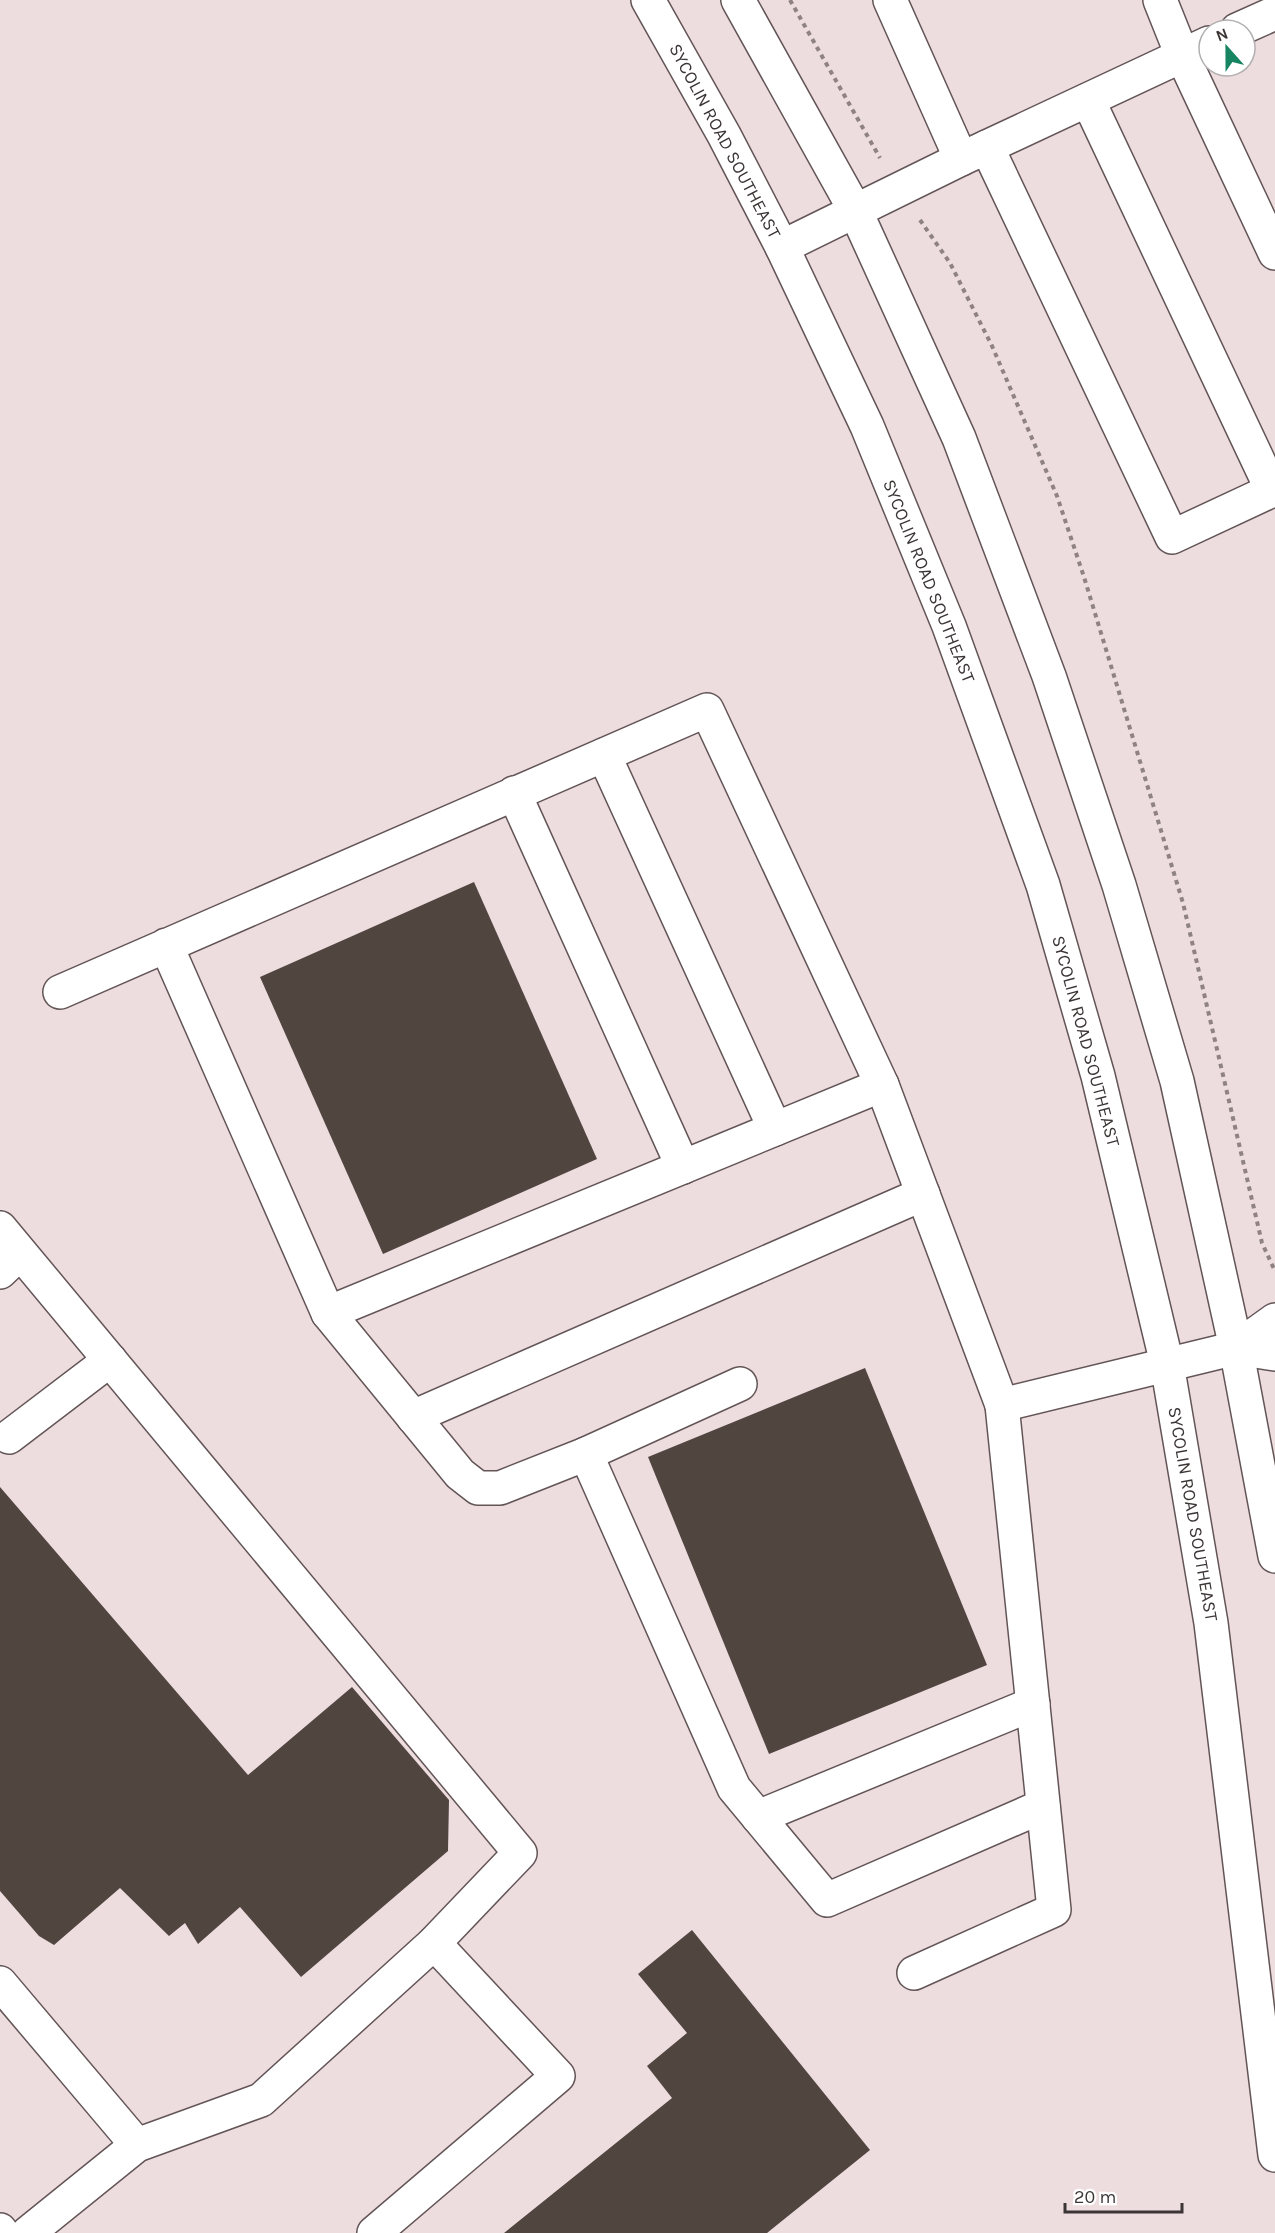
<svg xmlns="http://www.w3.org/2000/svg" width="1275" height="2233" viewBox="0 0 1275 2233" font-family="Karla,sans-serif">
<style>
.building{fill:#514540}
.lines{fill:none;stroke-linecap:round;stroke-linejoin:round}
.minor-casing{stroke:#635557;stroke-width:36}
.major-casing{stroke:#635557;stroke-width:36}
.path{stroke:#8e8284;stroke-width:4;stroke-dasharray:4.5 4.5;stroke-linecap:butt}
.minor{stroke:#fff;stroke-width:33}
.major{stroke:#fff;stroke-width:33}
.labels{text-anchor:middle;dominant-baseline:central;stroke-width:6;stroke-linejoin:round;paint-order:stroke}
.street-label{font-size:18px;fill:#3c3536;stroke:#fff}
</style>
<rect width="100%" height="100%" fill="#eedddf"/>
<!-- building -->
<g class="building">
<path d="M 474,882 L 597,1159 L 383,1254 L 260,977 Z"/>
<path d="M 865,1368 L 987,1665 L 769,1754 L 648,1457 Z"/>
<path d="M 0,1487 L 248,1775 L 352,1687 L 449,1800 L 448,1851 L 301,1977 L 240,1907 L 198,1944 L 185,1923 L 169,1936 L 120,1888 L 54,1945 L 39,1936 L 0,1891 Z"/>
<path d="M 692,1930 L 870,2150 L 767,2233 L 504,2233 L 672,2098 L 647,2066 L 687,2033 L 638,1974 Z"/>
</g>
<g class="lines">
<defs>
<g id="minor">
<path d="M 890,0 L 961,159"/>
<path d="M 1160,0 L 1182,55 L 1275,253"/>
<path d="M 1237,30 L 1275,13"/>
<path d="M 1088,100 L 1272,490"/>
<path d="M 987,147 L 1172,537 L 1275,489"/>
<path d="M 782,247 L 961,159 L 1209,43"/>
<path d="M 604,755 L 775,1129"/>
<path d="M 514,793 L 683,1167"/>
<path d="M 60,992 L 707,710 L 882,1085 L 328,1313 L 166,945"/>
<path d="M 882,1085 L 1002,1405 L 1236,1348 L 1275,1320"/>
<path d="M 0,1228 L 520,1853 L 434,1943 L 261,2100 L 137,2145 L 28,2233"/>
<path d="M 0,1272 L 20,1253"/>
<path d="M 328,1313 L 460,1474 L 478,1488 L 500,1488 L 586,1454 L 734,1788 L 827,1900 L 1043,1806"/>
<path d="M 1236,1348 L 1275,1354"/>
<path d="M 413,1417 L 923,1194"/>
<path d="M 9,1437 L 110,1360"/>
<path d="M 586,1454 L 740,1384"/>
<path d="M 758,1817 L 1033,1704"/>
<path d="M 914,1973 L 1054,1910 L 1002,1405"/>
<path d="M 0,1983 L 137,2145"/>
<path d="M 0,2230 L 2,2233"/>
<path d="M 374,2233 L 558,2076 L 434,1943"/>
</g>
<g id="major">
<path d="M 648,0 L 724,135 L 782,247 L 867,426 L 949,626 L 1043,885 L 1098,1076 L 1167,1364 L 1211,1623 L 1275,2155"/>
<path d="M 738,0 L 855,210 L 959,438 L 1049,676 L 1119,885 L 1177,1081 L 1236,1348 L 1275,1556"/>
</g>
</defs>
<!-- minor casing -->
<use href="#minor" class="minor-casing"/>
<!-- major casing -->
<use href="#major" class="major-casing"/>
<!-- path -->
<g class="path">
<path d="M 790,0 L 880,158"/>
<path d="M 920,220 L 950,263 L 992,346 L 1057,496 L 1084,577 L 1183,903 L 1262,1243 L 1275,1271"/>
</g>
<!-- minor -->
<use href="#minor" class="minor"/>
<!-- major -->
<use href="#major" class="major"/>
</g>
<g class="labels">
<!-- street labels -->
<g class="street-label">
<text transform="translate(725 141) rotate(62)">SYCOLIN ROAD SOUTHEAST</text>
<text transform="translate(929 581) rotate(68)">SYCOLIN ROAD SOUTHEAST</text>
<text transform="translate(1086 1041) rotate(75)">SYCOLIN ROAD SOUTHEAST</text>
<text transform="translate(1193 1514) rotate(80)">SYCOLIN ROAD SOUTHEAST</text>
</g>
</g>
<!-- north arrow -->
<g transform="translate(1227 48) rotate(339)"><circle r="28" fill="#ffffff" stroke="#b1aeaf" stroke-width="1.5"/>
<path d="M0-4.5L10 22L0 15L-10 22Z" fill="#178562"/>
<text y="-9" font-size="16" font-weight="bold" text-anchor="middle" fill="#3c3536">N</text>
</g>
<!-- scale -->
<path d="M1065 2203v9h117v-9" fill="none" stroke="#3c3536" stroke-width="3"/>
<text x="1074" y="2203" font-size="18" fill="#3c3536" stroke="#ffffff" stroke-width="4.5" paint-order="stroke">20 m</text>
</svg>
